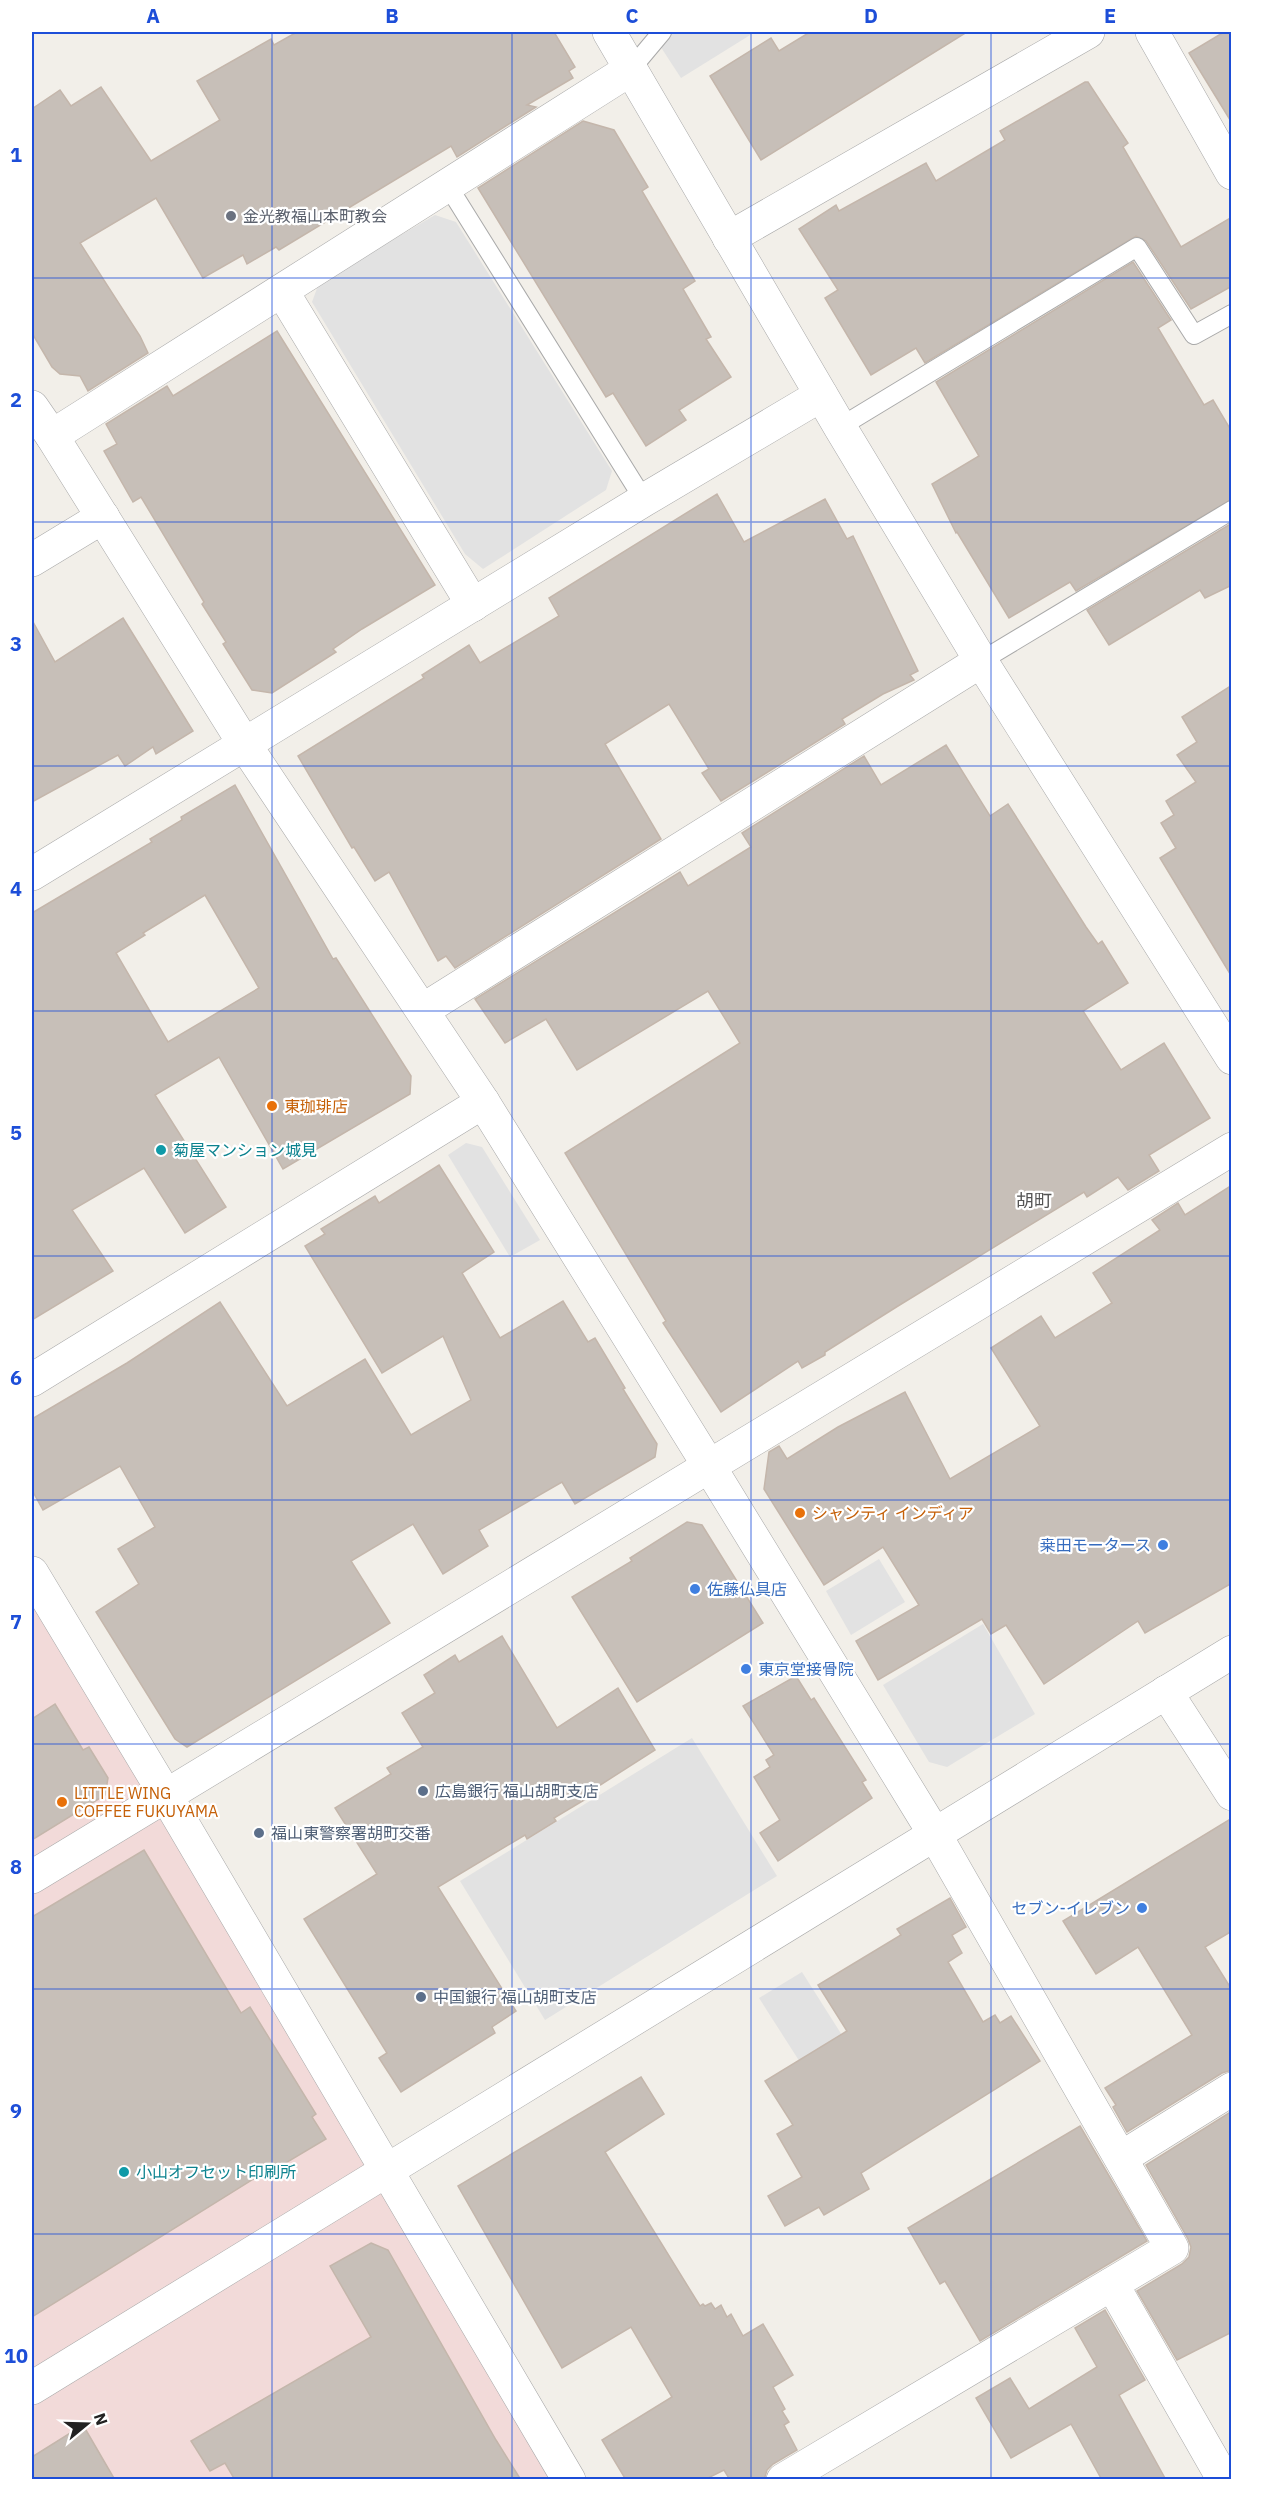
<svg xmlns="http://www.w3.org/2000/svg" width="1263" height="2511" viewBox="0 0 1263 2511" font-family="'IBM Plex Sans','Noto Sans JP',sans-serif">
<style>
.commercial{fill:#f2dad9}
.parking{fill:#e2e2e2}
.building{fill:#c7bfb8;stroke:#c4b6ab;stroke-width:1.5;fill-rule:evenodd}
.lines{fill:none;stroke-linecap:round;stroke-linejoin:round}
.service-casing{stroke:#a9a9a9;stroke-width:20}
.minor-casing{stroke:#a9a9a9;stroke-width:34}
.tertiary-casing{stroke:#a9a9a9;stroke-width:34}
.service{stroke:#fff;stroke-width:18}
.minor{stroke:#fff;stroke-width:33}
.tertiary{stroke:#fff;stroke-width:33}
.grid{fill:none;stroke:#1d4ed8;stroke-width:1.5;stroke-opacity:0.55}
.worship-dot{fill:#6b7280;stroke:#fff;stroke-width:2}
.food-dot{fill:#e8710a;stroke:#fff;stroke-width:2}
.culture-dot{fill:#0f9aa8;stroke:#fff;stroke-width:2}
.shop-dot{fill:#3f7fe0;stroke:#fff;stroke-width:2}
.service-dot{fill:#5c6f8a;stroke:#fff;stroke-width:2}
.labels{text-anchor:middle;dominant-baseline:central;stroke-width:4.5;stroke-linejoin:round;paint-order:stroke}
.worship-label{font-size:16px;fill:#5b616d;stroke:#fff;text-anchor:start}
.food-label{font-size:16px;fill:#c56008;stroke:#fff;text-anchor:start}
.culture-label{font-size:16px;fill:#0d838f;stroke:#fff;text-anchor:start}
.shop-label{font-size:16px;fill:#366cbe;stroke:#fff;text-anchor:end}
.service-label{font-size:16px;fill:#4e5e75;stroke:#fff;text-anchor:start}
.neighbourhood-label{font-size:18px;fill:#555;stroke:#fff}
.neatline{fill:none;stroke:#1d4ed8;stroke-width:2}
.grid-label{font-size:20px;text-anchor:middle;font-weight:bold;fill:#1d4ed8}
</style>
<rect width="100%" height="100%" fill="#f2efe9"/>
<!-- commercial -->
<path class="commercial" d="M 32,1584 L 574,2479 L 32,2479 Z"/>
<!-- parking -->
<g class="parking">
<path d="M 651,32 L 755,32 L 681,78 Z"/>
<path d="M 435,215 L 456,222 L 612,471 L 606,490 L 483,569 L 465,554 L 312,302 L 319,283 Z"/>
<path d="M 466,1143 L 482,1147 L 540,1240 L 510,1257 L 448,1155 Z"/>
<path d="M 879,1559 L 905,1602 L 851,1635 L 826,1591 Z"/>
<path d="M 983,1624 L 1035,1714 L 947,1767 L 929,1762 L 883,1685 Z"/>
<path d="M 692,1738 L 777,1876 L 545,2020 L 460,1881 Z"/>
<path d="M 802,1972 L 847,2043 L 805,2070 L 759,1998 Z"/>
</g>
<!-- building -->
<g class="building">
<path d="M 297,32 L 554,32 L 575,67 L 569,71 L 573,78 L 527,105 L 536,107 L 457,157 L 451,146 L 279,250 L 276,247 L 247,264 L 243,255 L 203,278 L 156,198 L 80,243 L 140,336 L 148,353 L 88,391 L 80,376 L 60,374 L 52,367 L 32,333 L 32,109 L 60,90 L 71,106 L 101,87 L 151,161 L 220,120 L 197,81 L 271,39 L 274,45 Z"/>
<path d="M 810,32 L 967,32 L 761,160 L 710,76 L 771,38 L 779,51 Z"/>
<path d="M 1224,32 L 1232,32 L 1232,123 L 1189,53 Z"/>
<path d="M 1085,82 L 1088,82 L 1128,143 L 1123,147 L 1181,247 L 1232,217 L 1232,286 L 1191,309 L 1146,241 L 1136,236 L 925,363 L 916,348 L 871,375 L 825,298 L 838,290 L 799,229 L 836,205 L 839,211 L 926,163 L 936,181 L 1005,140 L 1000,131 Z"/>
<path d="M 583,121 L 614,130 L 648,187 L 642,191 L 695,281 L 683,289 L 711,337 L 706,339 L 731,377 L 679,410 L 686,420 L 646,446 L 613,393 L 606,397 L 478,188 Z"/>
<path d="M 1133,262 L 1171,320 L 1158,328 L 1204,405 L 1213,400 L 1232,432 L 1232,499 L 1076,591 L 1070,582 L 1009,618 L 957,532 L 956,533 L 932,484 L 979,456 L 936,382 Z"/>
<path d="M 277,331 L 435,585 L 362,629 L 333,649 L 336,652 L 272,693 L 252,690 L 223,644 L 226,642 L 202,604 L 204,602 L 141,497 L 133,502 L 104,451 L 117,444 L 106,424 L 167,386 L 173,396 Z"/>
<path d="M 717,494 L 744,542 L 825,499 L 847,539 L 853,536 L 870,571 L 918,671 L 910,675 L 914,680 L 883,694 L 842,719 L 845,724 L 721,801 L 702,773 L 709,769 L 669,704 L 605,744 L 661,839 L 455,968 L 446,956 L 438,961 L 389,872 L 375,881 L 354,847 L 352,848 L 298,756 L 424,678 L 422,675 L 469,645 L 480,663 L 559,616 L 549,598 Z"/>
<path d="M 1232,523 L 1232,585 L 1205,598 L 1200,590 L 1109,645 L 1087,610 Z"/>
<path d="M 123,618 L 193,731 L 156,754 L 153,747 L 125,766 L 118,755 L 32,802 L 32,620 L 55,662 Z"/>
<path d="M 1232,685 L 1232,977 L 1160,858 L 1176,848 L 1161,823 L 1174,815 L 1166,801 L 1196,782 L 1177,755 L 1197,742 L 1182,717 Z"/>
<path d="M 946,745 L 990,816 L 1008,804 L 1086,927 L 1098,944 L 1102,941 L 1128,983 L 1083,1011 L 1121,1070 L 1164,1043 L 1210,1118 L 1149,1155 L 1159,1171 L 1128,1190 L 1118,1177 L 1087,1197 L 1084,1192 L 898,1306 L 825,1352 L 825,1355 L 802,1368 L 798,1361 L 721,1412 L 663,1323 L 666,1321 L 565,1153 L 740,1043 L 708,991 L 577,1070 L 546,1019 L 505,1043 L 475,999 L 680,872 L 688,886 L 751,847 L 742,833 L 864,756 L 881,785 Z"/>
<path d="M 235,785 L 333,959 L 336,958 L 411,1076 L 410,1094 L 283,1169 L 219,1057 L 155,1095 L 226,1207 L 185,1233 L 144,1168 L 72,1210 L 113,1271 L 32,1320 L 32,913 L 152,842 L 150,839 L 182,820 L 181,817 ZM 205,895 L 259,988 L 168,1042 L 116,953 L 145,935 L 143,933 Z"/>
<path d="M 439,1165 L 494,1252 L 462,1273 L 500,1338 L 563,1301 L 588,1342 L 595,1338 L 625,1388 L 623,1389 L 657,1444 L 655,1457 L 575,1504 L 562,1482 L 479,1530 L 488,1546 L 443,1574 L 413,1524 L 351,1561 L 390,1623 L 187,1747 L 175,1739 L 96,1612 L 139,1584 L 118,1549 L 155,1527 L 120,1466 L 43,1510 L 32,1490 L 32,1419 L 127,1363 L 220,1302 L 287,1406 L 365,1359 L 411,1435 L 471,1400 L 443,1336 L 382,1373 L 305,1246 L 325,1234 L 321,1229 L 375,1196 L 379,1203 Z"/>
<path d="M 1232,1185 L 1232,1583 L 1145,1633 L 1138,1621 L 1044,1684 L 1006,1625 L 991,1634 L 982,1619 L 878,1680 L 856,1641 L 919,1605 L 883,1547 L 824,1585 L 764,1489 L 769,1452 L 779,1446 L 787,1459 L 838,1427 L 905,1392 L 950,1479 L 1040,1426 L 991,1348 L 1041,1316 L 1055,1338 L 1112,1303 L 1093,1273 L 1160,1230 L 1152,1220 L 1178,1203 L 1185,1215 Z"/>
<path d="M 687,1522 L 702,1525 L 763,1623 L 637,1702 L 572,1597 L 632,1561 L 630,1558 Z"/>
<path d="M 502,1636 L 557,1728 L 618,1688 L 655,1750 L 594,1789 L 596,1793 L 554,1818 L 556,1821 L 527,1839 L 525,1835 L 438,1887 L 516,2011 L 492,2027 L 495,2033 L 401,2092 L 379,2058 L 387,2053 L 304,1919 L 377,1874 L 335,1808 L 391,1774 L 387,1768 L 423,1747 L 402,1713 L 435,1693 L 424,1675 L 455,1655 L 459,1662 Z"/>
<path d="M 796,1676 L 811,1700 L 814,1698 L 866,1780 L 862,1782 L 872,1798 L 778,1861 L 760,1833 L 780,1820 L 754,1777 L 770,1767 L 766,1760 L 774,1755 L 743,1706 Z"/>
<path d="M 55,1704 L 83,1750 L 89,1747 L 108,1778 L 105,1795 L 32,1840 L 32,1719 Z"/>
<path d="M 1232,1818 L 1232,1931 L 1205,1947 L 1232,1990 L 1232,2070 L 1222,2073 L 1127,2132 L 1113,2107 L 1116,2105 L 1105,2088 L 1192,2035 L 1138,1947 L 1096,1974 L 1063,1921 Z"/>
<path d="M 144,1850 L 241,2013 L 250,2007 L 316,2114 L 312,2117 L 326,2139 L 269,2173 L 268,2170 L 32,2317 L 32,1917 Z"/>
<path d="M 950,1898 L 966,1927 L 952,1935 L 962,1953 L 948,1962 L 983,2022 L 995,2015 L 1000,2023 L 1011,2016 L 1040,2061 L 861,2173 L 869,2189 L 824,2215 L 819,2207 L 785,2226 L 768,2196 L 802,2177 L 777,2134 L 793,2125 L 765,2081 L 847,2031 L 818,1985 L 901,1935 L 897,1929 Z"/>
<path d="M 641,2077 L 664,2114 L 605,2152 L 700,2306 L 703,2304 L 705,2306 L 711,2303 L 715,2309 L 721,2305 L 727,2317 L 731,2314 L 743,2336 L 763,2324 L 793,2375 L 773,2387 L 785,2409 L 782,2411 L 789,2422 L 784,2425 L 797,2450 L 773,2464 L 767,2470 L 764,2480 L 730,2480 L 724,2470 L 704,2480 L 626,2480 L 602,2440 L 672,2397 L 631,2327 L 562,2368 L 458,2186 Z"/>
<path d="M 1232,2111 L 1232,2332 L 1177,2360 L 1137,2291 L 1182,2264 L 1189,2257 L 1191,2247 L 1188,2239 L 1146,2165 Z"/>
<path d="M 1080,2126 L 1147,2241 L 980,2341 L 945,2281 L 940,2284 L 908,2228 Z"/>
<path d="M 371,2243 L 388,2250 L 496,2440 L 521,2480 L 235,2480 L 225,2463 L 210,2471 L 191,2441 L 371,2337 L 330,2266 Z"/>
<path d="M 1105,2310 L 1145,2380 L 1119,2395 L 1166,2480 L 1102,2480 L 1071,2424 L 1011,2458 L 976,2398 L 1010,2378 L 1029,2409 L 1097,2367 L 1075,2328 Z"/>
<path d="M 83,2425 L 115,2480 L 32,2480 L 32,2457 Z"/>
</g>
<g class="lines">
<defs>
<g id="service">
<path d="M 631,69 L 662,32"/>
<path d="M 448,186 L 644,500"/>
<path d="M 840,427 L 1137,247 L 1194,335 L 1232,314"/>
<path d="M 981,661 L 1232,510"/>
</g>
<g id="minor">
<path d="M 1152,32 L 1232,173"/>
<path d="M 729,238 L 1088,32"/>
<path d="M 282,291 L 473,605"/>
<path d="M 32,407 L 52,436 L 245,745 L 483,1102 L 709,1466 L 934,1833 L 1172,2248 L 783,2480"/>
<path d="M 52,436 L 631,69"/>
<path d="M 32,560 L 103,517"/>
<path d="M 32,874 L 644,500 L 821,395"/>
<path d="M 423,1010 L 981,661"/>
<path d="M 32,1380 L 483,1102"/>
<path d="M 1166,1692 L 1232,1794"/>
<path d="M 32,1877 L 1232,1149"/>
<path d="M 1121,2158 L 1232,2089"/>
<path d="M 1112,2284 L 1224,2480"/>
</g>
<g id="tertiary">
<path d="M 609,32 L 840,427 L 981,661 L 1232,1058"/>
<path d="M 32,1573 L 165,1794 L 569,2480"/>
<path d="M 32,2388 L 1232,1652"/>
</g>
</defs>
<!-- service casing -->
<use href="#service" class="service-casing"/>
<!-- minor casing -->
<use href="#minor" class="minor-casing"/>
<!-- tertiary casing -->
<use href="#tertiary" class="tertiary-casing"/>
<!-- service -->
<use href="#service" class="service"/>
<!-- minor -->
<use href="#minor" class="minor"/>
<!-- tertiary -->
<use href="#tertiary" class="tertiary"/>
</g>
<!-- grid -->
<path class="grid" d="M 272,32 L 272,2480M 512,32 L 512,2480M 751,32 L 751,2480M 991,32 L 991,2480M 32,278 L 1232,278M 32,522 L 1232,522M 32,766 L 1232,766M 32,1011 L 1232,1011M 32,1256 L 1232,1256M 32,1500 L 1232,1500M 32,1744 L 1232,1744M 32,1989 L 1232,1989M 32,2234 L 1232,2234"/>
<!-- markers -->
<circle class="worship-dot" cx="231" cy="216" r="6"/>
<g class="food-dot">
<circle cx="272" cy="1106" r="6"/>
<circle cx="800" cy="1513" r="6"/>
<circle cx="62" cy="1802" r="6"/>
</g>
<g class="culture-dot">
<circle cx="161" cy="1150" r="6"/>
<circle cx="124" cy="2172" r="6"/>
</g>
<g class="shop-dot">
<circle cx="1163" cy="1545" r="6"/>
<circle cx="695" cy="1589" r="6"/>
<circle cx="746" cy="1669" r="6"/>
<circle cx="1142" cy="1908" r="6"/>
</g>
<g class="service-dot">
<circle cx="423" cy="1791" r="6"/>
<circle cx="259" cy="1833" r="6"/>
<circle cx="421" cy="1997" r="6"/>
</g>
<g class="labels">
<!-- worship labels -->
<g class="worship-label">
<text x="243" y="216">金光教福山本町教会</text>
</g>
<!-- food labels -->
<g class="food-label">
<text x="284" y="1106">東珈琲店</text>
<text x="812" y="1513">シャンティ インディア</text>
<text x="74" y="1793">LITTLE WING<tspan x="74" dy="18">COFFEE FUKUYAMA</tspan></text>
</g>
<!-- culture labels -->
<g class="culture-label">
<text x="173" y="1150">菊屋マンション城見</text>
<text x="136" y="2172">小山オフセット印刷所</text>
</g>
<!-- shop labels -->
<g class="shop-label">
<text x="1151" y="1545">桒田モータース</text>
<text x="707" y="1589" text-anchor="start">佐藤仏具店</text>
<text x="758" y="1669" text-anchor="start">東京堂接骨院</text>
<text x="1130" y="1908">セブン-イレブン</text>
</g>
<!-- service labels -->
<g class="service-label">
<text x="435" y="1791">広島銀行 福山胡町支店</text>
<text x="271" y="1833">福山東警察署胡町交番</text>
<text x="433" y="1997">中国銀行 福山胡町支店</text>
</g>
<!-- neighbourhood labels -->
<g class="neighbourhood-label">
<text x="1034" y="1200">胡町</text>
</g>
</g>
<!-- border -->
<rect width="1263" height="2511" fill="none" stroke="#ffffff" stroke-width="66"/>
<!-- north arrow -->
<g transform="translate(87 2424) rotate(71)" stroke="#ffffff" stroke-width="4.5" paint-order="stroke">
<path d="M0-4.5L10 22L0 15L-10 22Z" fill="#222222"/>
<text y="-9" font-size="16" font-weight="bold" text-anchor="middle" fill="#222222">N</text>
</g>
<rect x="33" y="33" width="1197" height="2445" class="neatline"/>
<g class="grid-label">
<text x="153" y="23">A</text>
<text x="392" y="23">B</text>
<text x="632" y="23">C</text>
<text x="871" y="23">D</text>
<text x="1110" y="23">E</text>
<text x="16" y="162">1</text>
<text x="16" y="407">2</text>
<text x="16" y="651">3</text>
<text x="16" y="896">4</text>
<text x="16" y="1140">5</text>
<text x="16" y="1385">6</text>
<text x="16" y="1629">7</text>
<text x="16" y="1874">8</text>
<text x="16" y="2118">9</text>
<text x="16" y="2363">10</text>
</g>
</svg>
